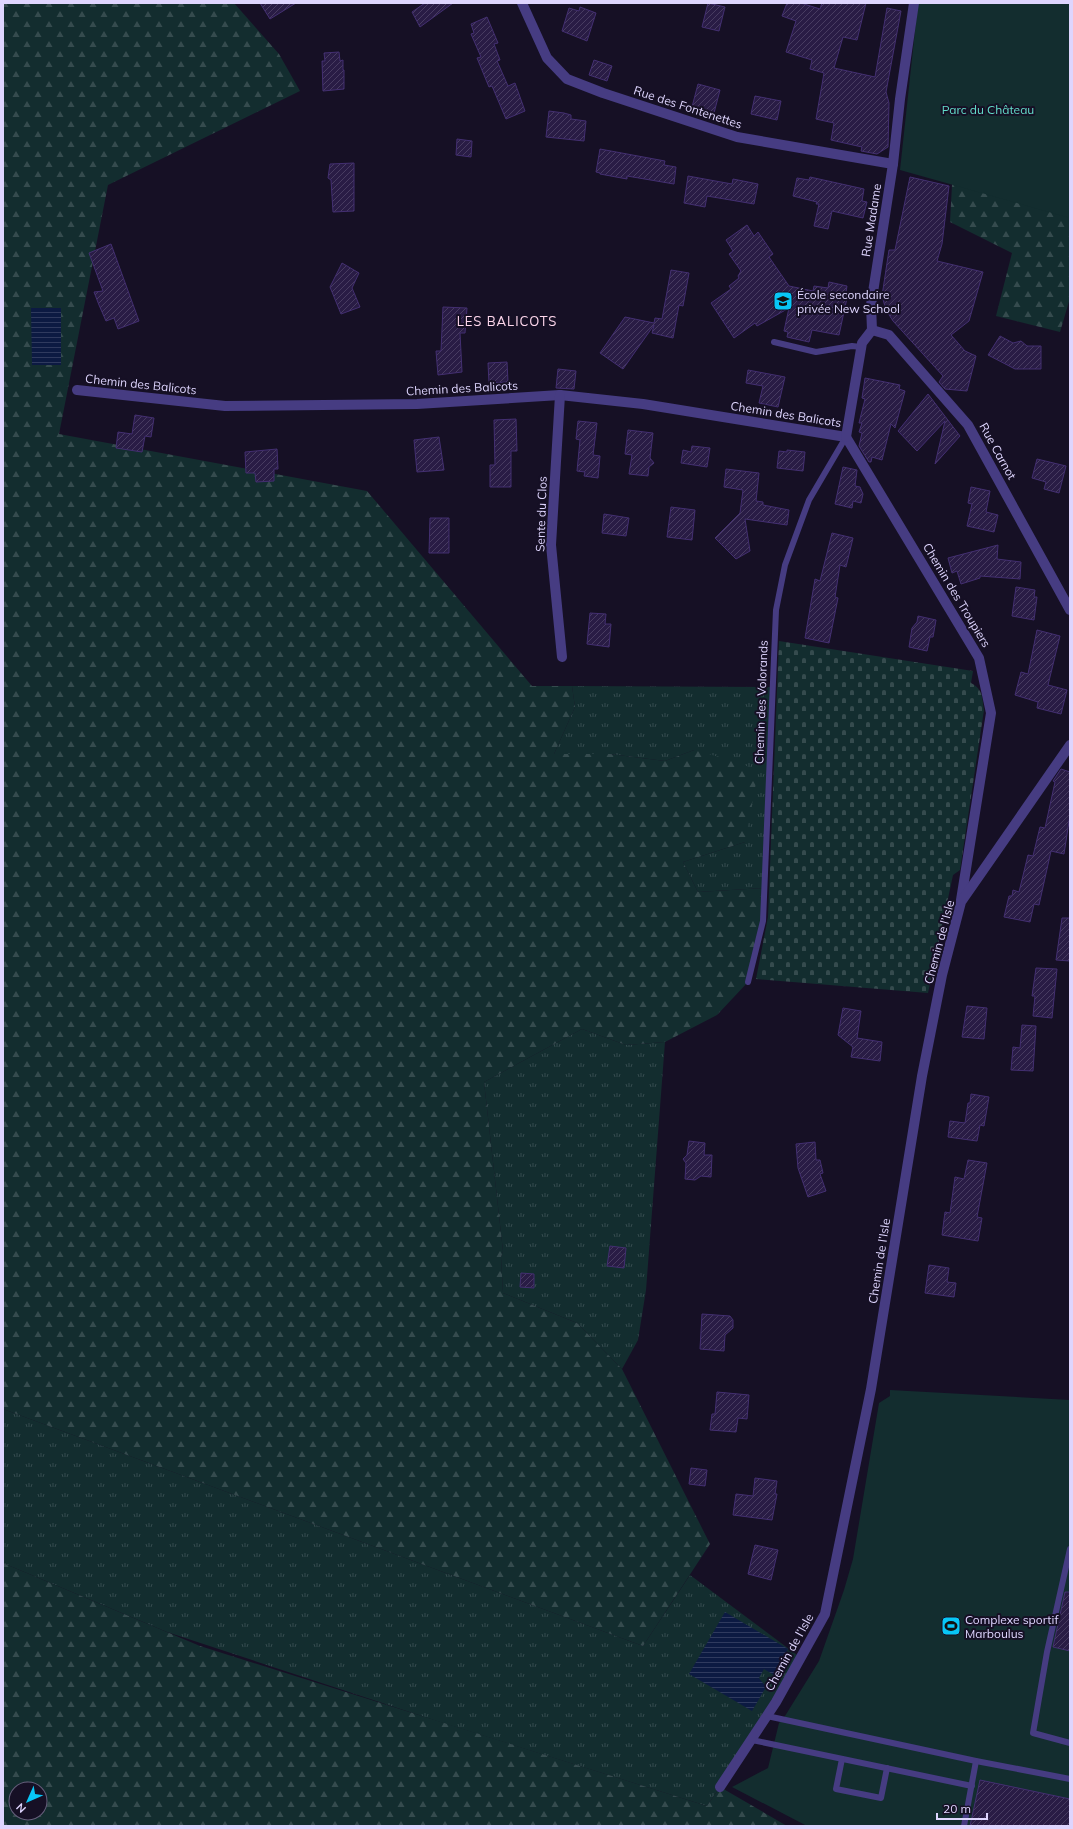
<svg xmlns="http://www.w3.org/2000/svg" width="1073" height="1829" viewBox="0 0 1073 1829" font-family="Mulish,sans-serif">
<style>
.grass{fill:url(#grass-tufts)}
.forest{fill:url(#forest-firs);fill-rule:evenodd}
.cemetery{fill:url(#cemetery-stones)}
.park{fill:#132d2f}
.water{fill:url(#water-rules)}
.building{fill:url(#building-hatch);stroke:#432f71}
.lines{fill:none;stroke-linecap:round;stroke-linejoin:round}
.lane{stroke:#463c82;stroke-width:6}
.street{stroke:#463c82;stroke-width:10}
.labels{text-anchor:middle;dominant-baseline:central;stroke-width:4;stroke-linejoin:round;paint-order:stroke}
.street-label{font-size:12px;fill:#ded5fe;stroke:#161025}
.park-label{font-size:12px;fill:#63dcca;stroke:#161025}
.poi-label{font-size:12px;fill:#ded5fe;stroke:#161025;text-anchor:start}
.neighbourhood-label{font-size:13px;letter-spacing:1px;fill:#fed7ec;stroke:#161025}
</style>
<defs>
<pattern id="grass-tufts" width="24" height="20" patternUnits="userSpaceOnUse"><rect width="24" height="20" fill="#132d2f"/><path d="M3 7l-1-3M5 7V3M7 7l1-3M15 17l-1-3M17 17v-4M19 17l1-3" fill="none" stroke="#354b4e"/></pattern>
<pattern id="forest-firs" width="22" height="20" patternUnits="userSpaceOnUse"><rect width="22" height="20" fill="#132d2f"/><path d="M5 1l3.5 6h-7zM16 11l3.5 6h-7z" fill="#354b4e"/></pattern>
<pattern id="cemetery-stones" width="16" height="16" patternUnits="userSpaceOnUse"><rect width="16" height="16" fill="#132d2f"/><path d="M2 7V4a2 2 0 0 1 4 0v3zM10 15v-3a2 2 0 0 1 4 0v3z" fill="#354b4e"/></pattern>
<pattern id="water-rules" width="6" height="5" patternUnits="userSpaceOnUse"><rect width="6" height="5" fill="#0c1a42"/><path d="M0 2.5h6" fill="none" stroke="#2f3a5e"/></pattern>
<pattern id="building-hatch" width="6" height="6" patternUnits="userSpaceOnUse"><rect width="6" height="6" fill="#291c45"/><path d="M-1 1l2-2M0 6l6-6M5 7l2-2" fill="none" stroke="#483c61"/></pattern>
</defs>
<rect width="100%" height="100%" fill="#161025"/>
<!-- grass -->
<g class="grass">
<path d="M 572,686 L 773,687 L 765,888 L 698,892 L 683,862 L 745,842 L 694,750 L 665,761 L 610,754 L 554,754 L 575,707 Z"/>
<path d="M 582,1029 L 626,1045 L 665,1042 L 646,1290 L 638,1340 L 622,1369 L 577,1323 L 503,1293 L 501,1257 L 503,1251 L 484,1082 Z"/>
<path d="M 3,1409 L 643,1646 L 690,1575 L 801,1658 L 752,1740 L 707,1806 L 440,1722 L 167,1632 L 3,1563 Z"/>
</g>
<!-- forest -->
<g class="forest">
<path d="M 3,3 L 234,3 L 279,54 L 300,91 L 108,185 L 59,434 L 367,491 L 532,686 L 572,686 L 575,707 L 554,754 L 610,754 L 665,761 L 694,750 L 741,763 L 758,772 L 745,842 L 683,862 L 698,892 L 765,888 L 764,914 L 748,982 L 717,1015 L 665,1042 L 626,1045 L 582,1029 L 484,1082 L 503,1251 L 501,1257 L 503,1293 L 577,1323 L 622,1369 L 710,1544 L 643,1646 L 3,1409 Z"/>
<path d="M 1070,138 L 1070,298 L 1060,332 L 996,316 L 1012,253 L 950,222 L 952,185 L 959,173 Z"/>
<path d="M 3,1563 L 200,1646 L 707,1806 L 720,1787 L 787,1826 L 3,1826 ZM 16,1789 L 40,1789 L 40,1813 L 16,1813 Z"/>
</g>
<!-- cemetery -->
<path class="cemetery" d="M 779,641 L 973,671 L 971,683 C 983,689 982,698 984,710 L 960,870 L 953,875 L 928,993 L 756,979 L 768,917 Z"/>
<!-- park -->
<g class="park">
<path d="M 918,3 L 1070,3 L 1070,218 L 900,170 Z"/>
<path d="M 890,1390 L 1070,1400 L 1070,1826 L 807,1826 L 732,1787 L 768,1768 L 779,1723 L 785,1716 L 819,1661 L 844,1590 L 853,1559 L 879,1403 L 890,1396 Z"/>
</g>
<!-- water -->
<g class="water">
<path d="M 31,308 L 61,308 L 61,365 L 32,365 Z"/>
<path d="M 725,1612 L 788,1649 L 774,1675 L 764,1669 L 759,1678 L 766,1687 L 752,1711 L 689,1674 Z"/>
</g>
<!-- building -->
<g class="building">
<path d="M 260,3 L 296,3 L 270,19 Z"/>
<path d="M 425,3 L 453,3 L 420,27 L 412,12 Z"/>
<path d="M 708,3 L 725,7 L 719,31 L 702,27 Z"/>
<path d="M 787,3 L 801,3 L 820,9 L 822,3 L 866,3 L 857,40 L 843,37 L 834,68 L 875,77 L 887,8 L 901,11 L 886,92 L 889,103 L 888,147 L 877,154 L 861,151 L 862,147 L 831,140 L 834,123 L 816,119 L 824,73 L 810,69 L 812,60 L 786,52 L 796,21 L 782,16 Z"/>
<path d="M 580,7 L 596,13 L 587,41 L 562,31 L 569,8 L 579,11 Z"/>
<path d="M 487,17 L 498,43 L 494,44 L 500,60 L 497,61 L 508,86 L 515,83 L 525,111 L 506,119 L 492,86 L 489,87 L 477,58 L 481,57 L 471,34 L 474,33 L 471,24 Z"/>
<path d="M 339,52 L 340,61 L 343,60 L 343,70 L 344,70 L 344,89 L 323,91 L 322,61 L 325,61 L 324,53 Z"/>
<path d="M 594,60 L 612,66 L 607,81 L 589,75 Z"/>
<path d="M 698,84 L 720,90 L 714,113 L 692,107 Z"/>
<path d="M 755,96 L 781,101 L 777,120 L 751,114 Z"/>
<path d="M 549,111 L 564,113 L 571,115 L 571,119 L 586,121 L 584,141 L 546,137 Z"/>
<path d="M 457,139 L 472,141 L 471,157 L 456,155 Z"/>
<path d="M 600,149 L 665,161 L 664,165 L 676,167 L 674,184 L 627,176 L 627,179 L 600,174 L 600,173 L 596,172 Z"/>
<path d="M 354,163 L 354,211 L 333,212 L 331,180 L 328,178 L 330,164 Z"/>
<path d="M 688,176 L 732,184 L 733,179 L 758,184 L 754,204 L 707,196 L 705,207 L 684,203 Z"/>
<path d="M 810,177 L 864,189 L 862,201 L 867,202 L 863,218 L 832,211 L 828,229 L 814,226 L 819,204 L 816,204 L 817,202 L 793,196 L 797,178 L 809,180 Z"/>
<path d="M 910,177 L 949,186 L 942,244 L 937,261 L 983,272 L 969,321 L 951,335 L 965,351 L 976,356 L 967,391 L 945,389 L 939,382 L 943,376 L 893,321 L 886,310 L 882,296 L 889,250 L 895,250 Z"/>
<path d="M 747,225 L 754,236 L 758,232 L 773,254 L 769,257 L 789,286 L 813,291 L 814,286 L 828,288 L 829,282 L 847,286 L 845,298 L 847,298 L 839,335 L 812,330 L 809,342 L 787,337 L 788,332 L 784,331 L 789,308 L 757,326 L 755,323 L 734,338 L 711,303 L 731,289 L 729,286 L 739,278 L 738,276 L 741,271 L 729,254 L 733,251 L 726,240 Z"/>
<path d="M 111,244 L 139,321 L 118,329 L 114,318 L 106,321 L 99,305 L 94,292 L 103,291 L 89,253 Z"/>
<path d="M 342,263 L 359,273 L 352,288 L 360,307 L 341,314 L 330,287 Z"/>
<path d="M 671,270 L 689,273 L 683,306 L 679,305 L 673,338 L 652,333 L 654,325 L 623,369 L 600,353 L 625,317 L 654,323 L 655,318 L 662,319 Z"/>
<path d="M 443,307 L 467,308 L 465,333 L 460,333 L 462,372 L 438,375 L 436,351 L 441,351 Z"/>
<path d="M 1000,336 L 1013,343 L 1021,341 L 1027,346 L 1041,346 L 1041,369 L 1015,369 L 988,355 Z"/>
<path d="M 507,362 L 508,382 L 489,383 L 488,363 Z"/>
<path d="M 558,369 L 576,371 L 574,389 L 556,388 Z"/>
<path d="M 748,370 L 785,377 L 778,407 L 759,403 L 763,386 L 746,383 Z"/>
<path d="M 865,378 L 900,385 L 899,389 L 905,391 L 895,428 L 891,424 L 882,460 L 872,457 L 871,462 L 869,462 L 859,446 L 862,433 L 859,432 L 862,423 L 859,423 L 865,399 L 862,398 Z"/>
<path d="M 928,394 L 960,436 L 935,464 L 945,421 L 917,451 L 898,431 Z"/>
<path d="M 135,415 L 154,418 L 151,437 L 145,436 L 142,452 L 116,448 L 118,432 L 132,434 Z"/>
<path d="M 516,419 L 517,451 L 511,451 L 511,487 L 490,487 L 490,465 L 495,465 L 494,420 Z"/>
<path d="M 578,421 L 597,423 L 593,455 L 600,456 L 598,478 L 584,476 L 585,472 L 577,471 L 580,440 L 576,439 Z"/>
<path d="M 628,430 L 653,433 L 650,458 L 654,463 L 649,467 L 648,476 L 629,474 L 632,455 L 625,454 Z"/>
<path d="M 439,437 L 444,470 L 417,472 L 414,440 Z"/>
<path d="M 692,446 L 710,448 L 707,467 L 681,463 L 683,450 L 691,452 Z"/>
<path d="M 277,449 L 278,469 L 274,469 L 274,481 L 256,482 L 255,473 L 246,473 L 245,452 Z"/>
<path d="M 787,450 L 805,452 L 803,471 L 777,468 L 779,451 L 787,452 Z"/>
<path d="M 1037,459 L 1066,466 L 1059,493 L 1044,489 L 1046,482 L 1032,478 Z"/>
<path d="M 843,467 L 857,470 L 855,486 L 860,487 L 863,494 L 861,503 L 853,501 L 852,508 L 835,504 Z"/>
<path d="M 726,469 L 759,473 L 756,501 L 763,502 L 763,505 L 789,510 L 787,525 L 745,519 L 750,551 L 736,559 L 715,538 L 740,513 L 743,490 L 724,487 Z"/>
<path d="M 971,487 L 990,491 L 986,512 L 998,515 L 994,532 L 967,526 L 972,504 L 968,503 Z"/>
<path d="M 671,507 L 695,510 L 692,540 L 667,537 Z"/>
<path d="M 604,514 L 629,518 L 626,536 L 602,533 Z"/>
<path d="M 430,518 L 449,518 L 449,553 L 429,553 Z"/>
<path d="M 832,533 L 853,538 L 846,567 L 840,565 L 835,597 L 838,598 L 829,643 L 805,638 L 815,579 L 820,581 Z"/>
<path d="M 998,545 L 997,559 L 1021,562 L 1020,579 L 980,576 L 980,578 L 961,584 L 957,571 L 952,573 L 948,558 Z"/>
<path d="M 1016,587 L 1035,590 L 1034,597 L 1037,597 L 1034,620 L 1012,616 Z"/>
<path d="M 590,613 L 606,614 L 605,624 L 611,624 L 609,647 L 587,644 Z"/>
<path d="M 918,616 L 936,620 L 933,637 L 930,637 L 927,651 L 909,647 L 912,628 L 917,622 Z"/>
<path d="M 1037,630 L 1060,636 L 1048,685 L 1067,690 L 1061,714 L 1037,708 L 1038,702 L 1015,695 L 1021,672 L 1028,674 Z"/>
<path d="M 1061,769 L 1070,772 L 1070,815 L 1064,854 L 1051,851 L 1039,905 L 1034,904 L 1030,922 L 1004,917 L 1009,896 L 1012,896 L 1013,890 L 1019,892 L 1028,855 L 1033,856 L 1040,827 L 1045,828 L 1055,782 L 1053,781 Z"/>
<path d="M 1062,918 L 1070,918 L 1070,961 L 1056,960 Z"/>
<path d="M 1036,968 L 1057,969 L 1052,1018 L 1033,1016 L 1035,996 L 1032,996 Z"/>
<path d="M 967,1006 L 987,1008 L 984,1039 L 962,1037 Z"/>
<path d="M 843,1008 L 861,1011 L 857,1038 L 882,1042 L 880,1061 L 851,1057 L 853,1047 L 838,1035 Z"/>
<path d="M 1022,1025 L 1036,1026 L 1033,1071 L 1011,1070 L 1013,1047 L 1020,1048 Z"/>
<path d="M 971,1094 L 989,1097 L 984,1126 L 980,1125 L 977,1141 L 948,1137 L 950,1121 L 965,1123 L 968,1103 L 970,1103 Z"/>
<path d="M 689,1141 L 705,1143 L 704,1155 L 712,1155 L 711,1177 L 701,1176 L 695,1180 L 685,1179 L 686,1163 L 683,1159 L 687,1155 Z"/>
<path d="M 815,1142 L 816,1160 L 820,1160 L 823,1173 L 820,1174 L 826,1191 L 808,1197 L 798,1168 L 796,1144 Z"/>
<path d="M 968,1160 L 987,1163 L 977,1217 L 982,1218 L 978,1241 L 942,1235 L 945,1212 L 950,1213 L 955,1177 L 964,1179 Z"/>
<path d="M 610,1246 L 626,1248 L 624,1268 L 607,1266 Z"/>
<path d="M 929,1265 L 949,1268 L 947,1282 L 956,1283 L 954,1297 L 925,1293 Z"/>
<path d="M 521,1273 L 534,1274 L 534,1288 L 520,1287 Z"/>
<path d="M 702,1314 L 730,1316 L 733,1320 L 733,1328 L 725,1335 L 724,1351 L 700,1349 Z"/>
<path d="M 717,1392 L 749,1395 L 747,1419 L 738,1418 L 736,1432 L 710,1430 L 712,1414 L 715,1414 Z"/>
<path d="M 691,1468 L 707,1470 L 705,1486 L 689,1484 Z"/>
<path d="M 755,1478 L 777,1481 L 775,1494 L 777,1494 L 772,1520 L 733,1515 L 736,1494 L 753,1496 Z"/>
<path d="M 755,1545 L 778,1550 L 771,1580 L 748,1574 Z"/>
<path d="M 1065,1592 L 1070,1592 L 1070,1651 L 1053,1647 Z"/>
<path d="M 980,1780 L 1070,1799 L 1070,1826 L 970,1826 Z"/>
</g>
<g class="lines">
<!-- lane -->
<g class="lane">
<path d="M 774,342 L 816,352 L 852,346 L 861,347"/>
<path d="M 748,982 L 763,921 L 776,610 L 785,565 L 809,500 L 846,437"/>
<path d="M 1070,1549 L 1047,1652 L 1033,1733 L 1070,1743"/>
<path d="M 767,1716 L 976,1761 L 1070,1779"/>
<path d="M 752,1740 L 972,1786"/>
<path d="M 842,1759 L 836,1789 L 881,1798 L 887,1768"/>
<path d="M 964,1826 L 976,1761"/>
</g>
<!-- street -->
<g class="street">
<path d="M 522,3 L 547,58 L 567,79 L 603,93 L 737,137 L 893,164"/>
<path d="M 872,330 L 889,335 L 968,425 L 1070,610"/>
<path d="M 77,390 L 225,406 L 417,404 L 560,395 L 643,404 L 846,437"/>
<path d="M 560,395 L 551,545 L 562,657"/>
<path d="M 846,437 L 979,658 L 991,713 L 961,900"/>
<path d="M 846,437 L 862,343 L 872,330 L 871,305 L 893,164 L 900,99 L 914,3"/>
<path d="M 720,1787 L 776,1702 L 825,1614 L 871,1389 L 922,1076 L 942,975 L 961,902 L 1070,745"/>
</g>
</g>
<!-- icons -->
<defs>
<symbol id="school-square" viewBox="-11 -11 22 22"><rect x="-9" y="-9" width="18" height="18" rx="4" fill="#08c6f6" stroke="#161025"/><path d="M0-5L7-2L0 1L-7-2ZM-4 1L0 2.5L4 1V4Q0 6-4 4Z" fill="#111"/></symbol>
<symbol id="stadium-square" viewBox="-11 -11 22 22"><rect x="-9" y="-9" width="18" height="18" rx="4" fill="#08c6f6" stroke="#161025"/><path d="M0-5a6.5 5 0 1 0 0 10a6.5 5 0 1 0 0-10ZM-3.5-1.8h7v3.6h-7Z" fill="#111"/></symbol>
</defs>
<g fill-rule="evenodd">
<use href="#school-square" x="772" y="290" width="22" height="22"/>
<use href="#stadium-square" x="940" y="1615" width="22" height="22"/>
</g>
<g class="labels">
<!-- street labels -->
<g class="street-label">
<text transform="translate(688 107) rotate(18)">Rue des Fontenettes</text>
<text transform="translate(871 220) rotate(-81)">Rue Madame</text>
<text transform="translate(141 384) rotate(6)">Chemin des Balicots</text>
<text transform="translate(462 388) rotate(-3)">Chemin des Balicots</text>
<text transform="translate(786 414) rotate(9)">Chemin des Balicots</text>
<text transform="translate(998 451) rotate(61)">Rue Carnot</text>
<text transform="translate(541 514) rotate(-88)">Sente du Clos</text>
<text transform="translate(957 595) rotate(59)">Chemin des Troupiers</text>
<text transform="translate(761 702) rotate(-88)">Chemin des Volorands</text>
<text transform="translate(939 942) rotate(-75)">Chemin de l’Isle</text>
<text transform="translate(879 1261) rotate(-81)">Chemin de l’Isle</text>
<text transform="translate(789 1652) rotate(-61)">Chemin de l’Isle</text>
</g>
<!-- park labels -->
<g class="park-label">
<text x="988" y="109">Parc du Château</text>
</g>
<!-- poi labels -->
<g class="poi-label">
<text x="797" y="294">École secondaire<tspan x="797" dy="14">privée New School</tspan></text>
<text x="965" y="1619">Complexe sportif<tspan x="965" dy="14">Marboulus</tspan></text>
</g>
<!-- neighbourhood labels -->
<g class="neighbourhood-label">
<text x="507" y="321">LES BALICOTS</text>
</g>
</g>
<!-- border -->
<rect width="1073" height="1829" fill="none" stroke="#ded5fe" stroke-width="8"/>
<!-- north arrow -->
<g transform="translate(28 1801) rotate(225)"><circle r="19" fill="#161025" stroke="#665f7c"/>
<path d="M0-3L7 15L0 10L-7 15Z" fill="#08c6f6"/>
<text y="-6" font-size="11" font-weight="bold" text-anchor="middle" fill="#ded5fe">N</text>
</g>
<!-- scale -->
<path d="M937 1813v6h50v-6" fill="none" stroke="#ded5fe" stroke-width="2"/>
<text x="943" y="1813" font-size="12" fill="#ded5fe" stroke="#161025" stroke-width="3" paint-order="stroke">20 m</text>
</svg>
